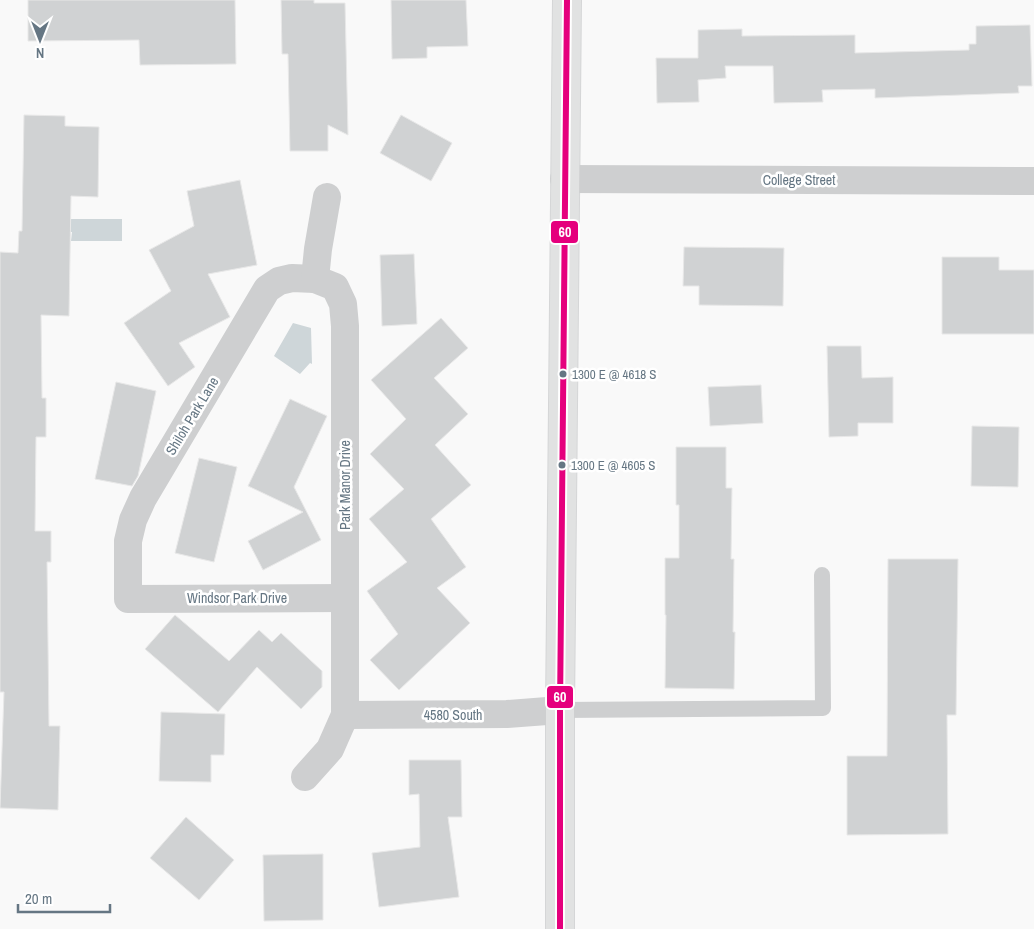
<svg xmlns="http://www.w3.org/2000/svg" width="1034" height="929" viewBox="0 0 1034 929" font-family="'Archivo Narrow',sans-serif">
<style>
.water{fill:#ced6d9}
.building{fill:#d0d2d3;stroke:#e8e8e8}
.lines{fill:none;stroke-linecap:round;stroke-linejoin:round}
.secondary-casing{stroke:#d5d6d7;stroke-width:30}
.service{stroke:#cecfd0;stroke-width:16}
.minor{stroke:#cecfd0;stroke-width:28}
.secondary{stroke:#e1e2e2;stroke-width:28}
.bus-1-casing{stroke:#fff;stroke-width:10}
.bus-1{stroke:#e5007d;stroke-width:6}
.bus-dot{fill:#657683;stroke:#fff;stroke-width:2}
.labels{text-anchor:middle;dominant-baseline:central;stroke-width:5;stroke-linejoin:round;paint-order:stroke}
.bus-label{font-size:13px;fill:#657683;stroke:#fff;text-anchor:start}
.street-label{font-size:14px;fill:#657683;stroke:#fff}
.line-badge{stroke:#fff;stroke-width:2}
.badge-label{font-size:14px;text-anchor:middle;font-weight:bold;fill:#fff}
</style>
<rect width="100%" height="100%" fill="#f9f9f9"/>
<!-- water -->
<g class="water">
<path d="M 69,219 L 122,219 L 122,241 L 71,241 L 72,232 L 69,232 Z"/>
<path d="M 293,323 L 311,328 L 312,364 L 310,363 L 300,374 L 274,356 Z"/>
</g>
<!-- building -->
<g class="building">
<path d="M 28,0 L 235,0 L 236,64 L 140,65 L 139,40 L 28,41 Z"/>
<path d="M 281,0 L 314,0 L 314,3 L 345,3 L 348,135 L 328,125 L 328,151 L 290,151 L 288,54 L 282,54 Z"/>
<path d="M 391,0 L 466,0 L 468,46 L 427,47 L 427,58 L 392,59 Z"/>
<path d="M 1030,25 L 1032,86 L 1018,86 L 1019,93 L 875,98 L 875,89 L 822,90 L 823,102 L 774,103 L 773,66 L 725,66 L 726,78 L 698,80 L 699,102 L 657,103 L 656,58 L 698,58 L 698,30 L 742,29 L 742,36 L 855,35 L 855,53 L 969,50 L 969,44 L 976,44 L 976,26 Z"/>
<path d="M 24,115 L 65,116 L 65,126 L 99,127 L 98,197 L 71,196 L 69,316 L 41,315 L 42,398 L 46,398 L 46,437 L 36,437 L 35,531 L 51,531 L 51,562 L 47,562 L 49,726 L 60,726 L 58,810 L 0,808 L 4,692 L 0,692 L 0,252 L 18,253 L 19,231 L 22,231 Z"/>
<path d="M 401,115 L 452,143 L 431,181 L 380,153 Z"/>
<path d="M 240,180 L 257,265 L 208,274 L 230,317 L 179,343 L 195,367 L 168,386 L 124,323 L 171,291 L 149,250 L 194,226 L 187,191 Z"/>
<path d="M 684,247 L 784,248 L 783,306 L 699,305 L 699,286 L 683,286 Z"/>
<path d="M 414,254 L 417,324 L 382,326 L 380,255 Z"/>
<path d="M 942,257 L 999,257 L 999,270 L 1034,270 L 1034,334 L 942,334 Z"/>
<path d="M 441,318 L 468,348 L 434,378 L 468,414 L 435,445 L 471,485 L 431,519 L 466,567 L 437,588 L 470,623 L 399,690 L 370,660 L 398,634 L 367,591 L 407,562 L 369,519 L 404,489 L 370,454 L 406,419 L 371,380 Z"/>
<path d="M 827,346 L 861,346 L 862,378 L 893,377 L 893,423 L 858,423 L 858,436 L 829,437 Z"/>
<path d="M 116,382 L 156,391 L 138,476 L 132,486 L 95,479 Z"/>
<path d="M 761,385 L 763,423 L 710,426 L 708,387 Z"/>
<path d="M 290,399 L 327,416 L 294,487 L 321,540 L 263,570 L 248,541 L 303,512 L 248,486 Z"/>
<path d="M 972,426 L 1019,427 L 1018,487 L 971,486 Z"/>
<path d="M 676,447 L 726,447 L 726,488 L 732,488 L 731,559 L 734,559 L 733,632 L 735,632 L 734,689 L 665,688 L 666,615 L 665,615 L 665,558 L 679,558 L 679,505 L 676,505 Z"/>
<path d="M 199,458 L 237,467 L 214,562 L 175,553 Z"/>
<path d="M 888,559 L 958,559 L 956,715 L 947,715 L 948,834 L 847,835 L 847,756 L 887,756 Z"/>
<path d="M 175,615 L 229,661 L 259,630 L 272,642 L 281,633 L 322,671 L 322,687 L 301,709 L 257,667 L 218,712 L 145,649 Z"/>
<path d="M 161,712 L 225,714 L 224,755 L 211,755 L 211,782 L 159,781 Z"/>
<path d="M 409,760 L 461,760 L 462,817 L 448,817 L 459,897 L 379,907 L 372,853 L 420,847 L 419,794 L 409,795 Z"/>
<path d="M 186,817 L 234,860 L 199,900 L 150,858 Z"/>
<path d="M 323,854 L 323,920 L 264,921 L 263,855 Z"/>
</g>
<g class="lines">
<defs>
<path id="secondary" d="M 560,929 L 560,710 L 567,0"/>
</defs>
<!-- secondary casing -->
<use href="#secondary" class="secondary-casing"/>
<!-- service -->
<path class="service" d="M 560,710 L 823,708 L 822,575"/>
<!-- minor -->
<g class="minor">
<path d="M 564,179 L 1034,181"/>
<path d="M 315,279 L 292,278 L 279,281 L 267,289 L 143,498 L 133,520 L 128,541 L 128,599 L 345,598"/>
<path d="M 345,715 L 507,714 L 560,710"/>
<path d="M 305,777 L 330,749 L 345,715 L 345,326 L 343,304 L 335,287 L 315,279 L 318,249 L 327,197"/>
</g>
<!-- secondary -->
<use href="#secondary" class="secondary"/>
<defs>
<path id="bus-1" d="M 560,929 L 560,710 L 567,0"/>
</defs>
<!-- bus-1 casing -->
<use href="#bus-1" class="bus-1-casing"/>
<!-- bus-1 -->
<use href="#bus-1" class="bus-1"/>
</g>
<!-- markers -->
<g class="bus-dot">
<circle cx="563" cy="374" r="4.5"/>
<circle cx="562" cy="465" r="4.5"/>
</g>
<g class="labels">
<!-- bus labels -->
<g class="bus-label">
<text x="572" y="374">1300 E @ 4618 S</text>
<text x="571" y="465">1300 E @ 4605 S</text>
</g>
<!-- street labels -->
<g class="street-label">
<text x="799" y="180">College Street</text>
<text transform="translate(192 416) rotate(-59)">Shiloh Park Lane</text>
<text transform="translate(345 485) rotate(-90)">Park Manor Drive</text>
<text x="237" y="598">Windsor Park Drive</text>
<text x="453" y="715">4580 South</text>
</g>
</g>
<g class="line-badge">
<rect x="550" y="220" width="29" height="24" rx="5" fill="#e5007d"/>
<rect x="546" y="685" width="28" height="24" rx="5" fill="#e5007d"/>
</g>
<g class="badge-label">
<text x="565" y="237">60</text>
<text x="560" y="702">60</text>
</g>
<!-- north arrow -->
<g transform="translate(40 40) rotate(180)" stroke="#ffffff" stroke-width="4" paint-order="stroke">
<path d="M0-4L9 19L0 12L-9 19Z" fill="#657683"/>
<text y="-8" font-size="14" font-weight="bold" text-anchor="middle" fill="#657683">N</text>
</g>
<!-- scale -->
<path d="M18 904v8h92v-8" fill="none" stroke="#657683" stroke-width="2.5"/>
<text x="25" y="904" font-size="15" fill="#657683" stroke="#ffffff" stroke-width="4" paint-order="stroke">20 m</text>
</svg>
